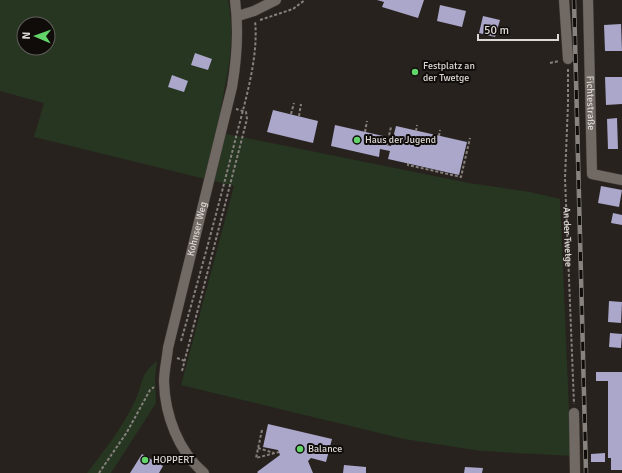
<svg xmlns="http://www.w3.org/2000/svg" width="622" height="473" viewBox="0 0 622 473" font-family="Signika,sans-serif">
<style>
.green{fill:#263620;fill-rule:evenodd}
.building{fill:#aaa7ca}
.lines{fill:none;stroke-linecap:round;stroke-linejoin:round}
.minor-casing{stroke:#423c39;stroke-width:11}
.path{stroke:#86817e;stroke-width:2;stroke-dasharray:3 2;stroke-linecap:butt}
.minor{stroke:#716964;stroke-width:10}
.rail-casing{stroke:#88837f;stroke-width:4.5}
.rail{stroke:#0f0c0a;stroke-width:3;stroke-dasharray:9;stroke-linecap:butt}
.poi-dot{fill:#62d469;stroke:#0f0c0a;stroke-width:1.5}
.labels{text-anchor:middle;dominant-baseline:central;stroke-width:4;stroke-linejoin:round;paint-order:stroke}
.poi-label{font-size:10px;fill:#dcd8d5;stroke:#0f0c0a;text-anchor:start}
.street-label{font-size:10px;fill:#dcd8d5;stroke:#0f0c0a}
</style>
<rect width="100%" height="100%" fill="#28221e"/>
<!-- green -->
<g class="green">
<path d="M 0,0 L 228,0 C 238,47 223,87 217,132 L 469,183 L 530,192 L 560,199 L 571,456 L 481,451 L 404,439 L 181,385 L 234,186 L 34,137 L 44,103 L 0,91 ZM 24,24 L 48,24 L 48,48 L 24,48 Z"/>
<path d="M 157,361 L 155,378 L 156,403 L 111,473 L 87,473 C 104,451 122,428 134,403 C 144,384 138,376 157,361 Z"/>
</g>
<!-- building -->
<g class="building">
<path d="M 377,0 L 424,0 L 418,18 L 382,7 L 384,2 Z"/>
<path d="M 440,5 L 466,11 L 462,27 L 437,21 Z"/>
<path d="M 483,16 L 500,20 L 495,37 L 479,33 Z"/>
<path d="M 621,24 L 622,51 L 605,51 L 604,25 Z"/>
<path d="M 195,53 L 212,59 L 208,70 L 191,65 Z"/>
<path d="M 172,75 L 188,81 L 184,92 L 168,87 Z"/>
<path d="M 605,77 L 622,77 L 622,104 L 606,105 Z"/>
<path d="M 273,110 L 318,121 L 313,143 L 267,132 Z"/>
<path d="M 617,118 L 618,149 L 608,149 L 607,119 Z"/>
<path d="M 335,125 L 383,136 L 382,144 L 391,146 L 396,126 L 467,142 L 459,175 L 388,159 L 390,151 L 380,149 L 379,157 L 331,146 Z"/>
<path d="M 601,186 L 622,190 L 619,207 L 598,203 Z"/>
<path d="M 613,213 L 622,215 L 622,225 L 611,223 Z"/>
<path d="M 609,301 L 622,302 L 621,323 L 608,322 Z"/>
<path d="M 610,333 L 622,334 L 621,348 L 609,347 Z"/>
<path d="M 596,372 L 622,372 L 622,470 L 611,470 L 611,458 L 608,458 L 608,381 L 596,381 Z"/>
<path d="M 268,424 L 332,439 L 326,462 L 311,458 L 308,461 L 313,473 L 258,473 L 257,472 L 280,455 L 278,450 L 263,447 Z"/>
<path d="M 605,453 L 605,462 L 591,462 L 591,454 Z"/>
<path d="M 142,454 L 163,466 L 159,473 L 130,473 Z"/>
<path d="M 344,465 L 366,467 L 366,473 L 343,473 Z"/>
<path d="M 465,467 L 483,468 L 482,473 L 464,473 Z"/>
</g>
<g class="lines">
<defs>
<g id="minor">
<path d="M 564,0 L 568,59"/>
<path id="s2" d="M 588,0 L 592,174 L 622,180"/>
<path d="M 238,16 L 254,11 L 276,0"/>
<path d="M 574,413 L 575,473"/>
<path id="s3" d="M 204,473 C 178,451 165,415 164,382 C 164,371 167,359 168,348 L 232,87 C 237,58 239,30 235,0"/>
</g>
</defs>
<!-- minor casing -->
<use href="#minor" class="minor-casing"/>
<!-- path -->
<g class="path">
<path d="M 260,20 L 293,9 L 305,0"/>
<path d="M 550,63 L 559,61"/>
<path id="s1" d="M 568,69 L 568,104 L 565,178 L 574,404"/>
<path d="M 291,114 L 294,103"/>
<path d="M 299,116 L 301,104"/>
<path d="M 416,131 L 417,125"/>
<path d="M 365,132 L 367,121"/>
<path d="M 439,136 L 440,130"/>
<path d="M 387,145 L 391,127"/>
<path d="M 408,163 L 408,165 L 461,177 L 470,138"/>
<path d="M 181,341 C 200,275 218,208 235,141 C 244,105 259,58 255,21"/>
<path d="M 177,358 L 185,361"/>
<path d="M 182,371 L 247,119 L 246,112 L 236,109"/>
<path d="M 262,430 L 256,458 L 279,452"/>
<path d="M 258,448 L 274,453"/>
<path d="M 99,473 L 127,432 L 150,390 L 154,387"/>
</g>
<!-- minor -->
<use href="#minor" class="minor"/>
<defs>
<path id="rail" d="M 574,0 L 586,473"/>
</defs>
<!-- rail casing -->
<use href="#rail" class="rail-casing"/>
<!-- rail -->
<use href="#rail" class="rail"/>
</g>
<!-- markers -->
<g class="poi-dot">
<circle cx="415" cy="72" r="4"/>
<circle cx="357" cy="140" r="4"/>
<circle cx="300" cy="449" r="4"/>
<circle cx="145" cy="460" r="4"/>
</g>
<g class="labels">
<!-- poi labels -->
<g class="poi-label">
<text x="423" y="66">Festplatz an<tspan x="423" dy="12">der Twetge</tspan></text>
<text x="365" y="140">Haus der Jugend</text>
<text x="308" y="449">Balance</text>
<text x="153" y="460">HOPPERT</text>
</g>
<!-- street labels -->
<g class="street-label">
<text stroke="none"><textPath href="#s2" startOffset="103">Fichtestraße</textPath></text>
<text stroke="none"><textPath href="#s3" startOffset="259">Kohnser Weg</textPath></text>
<text stroke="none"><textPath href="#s1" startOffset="168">An der Twetge</textPath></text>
</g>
</g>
<!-- north arrow -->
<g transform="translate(36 36) rotate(272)"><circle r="19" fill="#0f0c0a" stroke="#615e5b"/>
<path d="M0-3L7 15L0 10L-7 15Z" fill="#62d469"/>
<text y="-6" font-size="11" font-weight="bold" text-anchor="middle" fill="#dcd8d5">N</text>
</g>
<!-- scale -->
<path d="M478 34v6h80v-6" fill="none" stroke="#dcd8d5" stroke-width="2"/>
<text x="484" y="34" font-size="12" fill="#dcd8d5" stroke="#0f0c0a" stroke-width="3" paint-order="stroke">50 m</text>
</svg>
